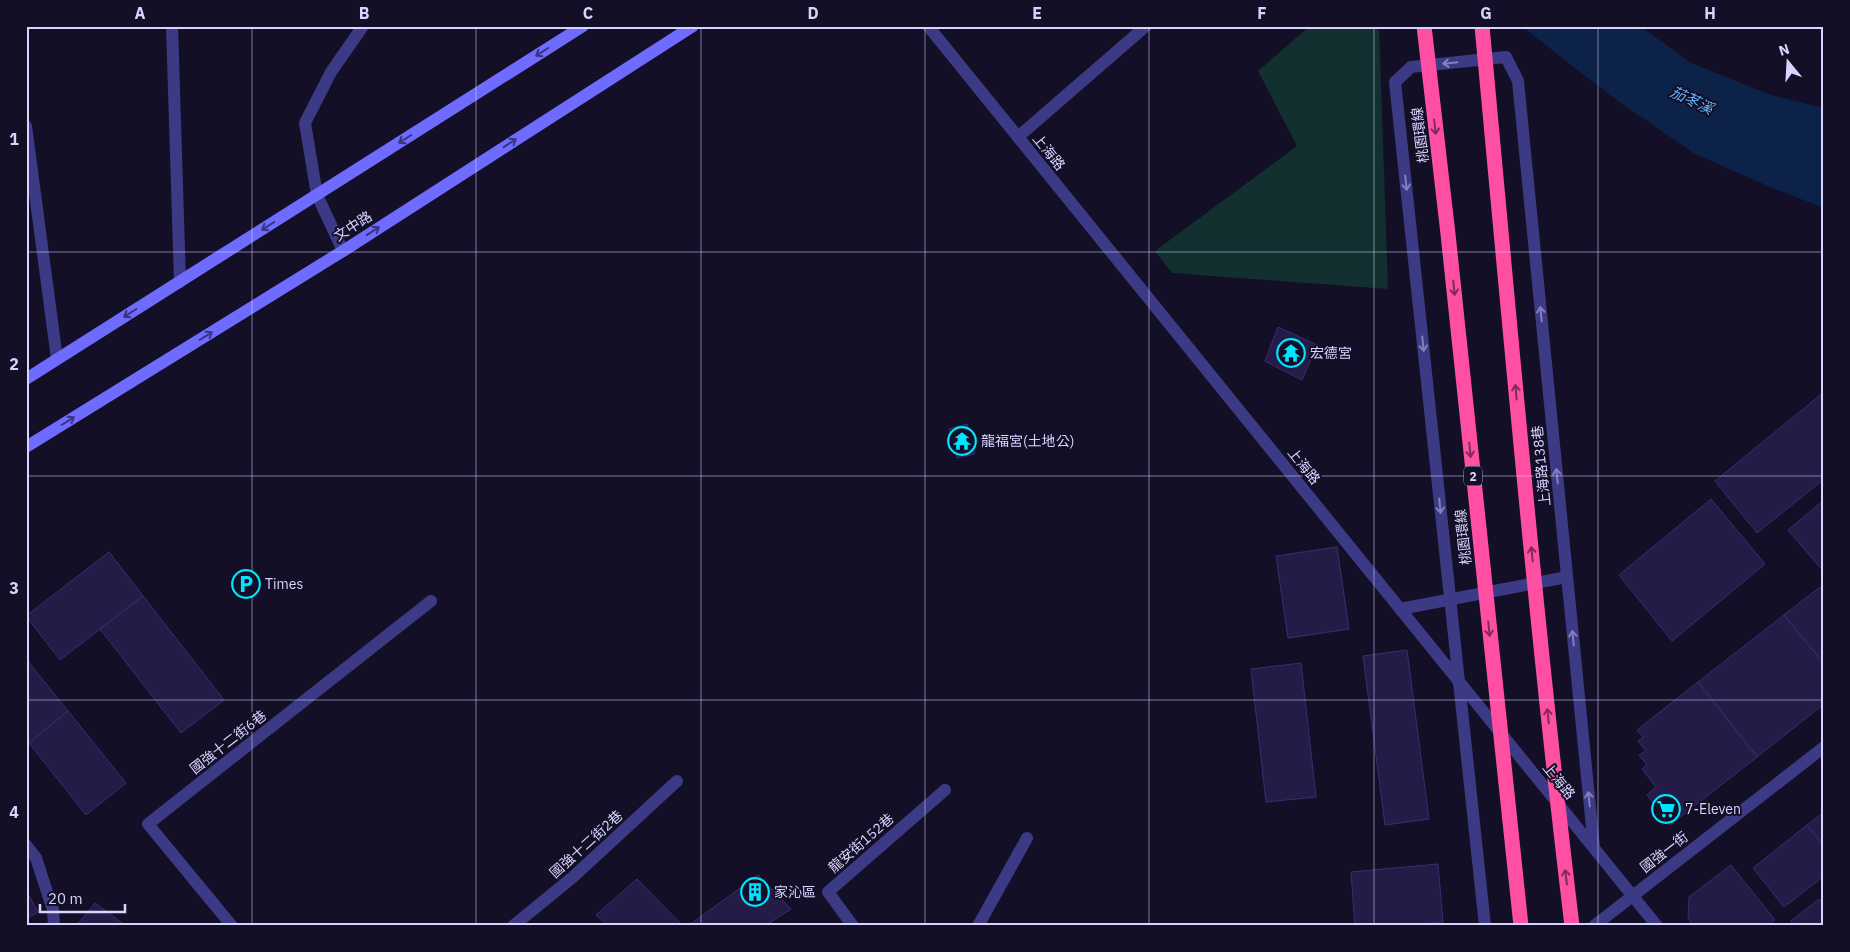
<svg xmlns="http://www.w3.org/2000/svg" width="1850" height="952" viewBox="0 0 1850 952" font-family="'IBM Plex Sans','Noto Sans TC',sans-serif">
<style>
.green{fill:#12302f}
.water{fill:#0c2248}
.building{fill:#241b47;stroke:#3b2d73}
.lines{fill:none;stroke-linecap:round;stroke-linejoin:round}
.lane{stroke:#3d3a85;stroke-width:12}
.street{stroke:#3d3a85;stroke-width:12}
.secondary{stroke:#6f6bff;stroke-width:12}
.highway-bridge{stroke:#ff4fa3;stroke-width:15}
.oneway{stroke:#38347d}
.oneway2{stroke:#837fbc}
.oneway3{stroke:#7d2c5e}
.grid{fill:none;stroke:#d9d4ff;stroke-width:1;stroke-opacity:0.55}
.labels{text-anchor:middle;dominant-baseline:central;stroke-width:4;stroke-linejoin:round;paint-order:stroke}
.shield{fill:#130f26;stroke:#9e99be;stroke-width:1}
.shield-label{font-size:12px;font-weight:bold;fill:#d9d4ff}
.street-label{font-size:14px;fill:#d9d4ff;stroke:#130f26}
.poi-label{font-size:14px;fill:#d9d4ff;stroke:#130f26;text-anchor:start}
.water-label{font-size:15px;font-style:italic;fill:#62b6ff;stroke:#130f26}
.neatline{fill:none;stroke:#d9d4ff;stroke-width:2}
.grid-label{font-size:16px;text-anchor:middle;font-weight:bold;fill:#d9d4ff}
</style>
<rect width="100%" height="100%" fill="#130f26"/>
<!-- green -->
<path class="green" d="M 1310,26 L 1379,26 L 1388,289 L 1172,273 L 1155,251 L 1297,146 L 1258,71 Z"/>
<!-- water -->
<path class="water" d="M 1521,26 L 1640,26 L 1691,63 L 1768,94 L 1824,108 L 1824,208 L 1768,186 L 1695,154 L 1615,99 Z"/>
<!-- building -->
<g class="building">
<path d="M 1278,327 L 1317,345 L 1302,380 L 1265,361 Z"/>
<path d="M 1824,392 L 1824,479 L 1757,533 L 1715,481 Z"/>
<path d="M 967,424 L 975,454 L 957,458 L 949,429 Z"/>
<path d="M 1711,499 L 1765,564 L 1672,641 L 1619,575 Z"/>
<path d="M 1824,500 L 1824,572 L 1788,530 Z"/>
<path d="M 1337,547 L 1349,629 L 1288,638 L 1276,556 Z"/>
<path d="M 109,552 L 143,596 L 60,660 L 26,616 Z"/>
<path d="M 1820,587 L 1824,592 L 1824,664 L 1784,615 Z"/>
<path d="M 143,596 L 224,700 L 181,733 L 100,629 Z"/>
<path d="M 1784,615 L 1824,664 L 1824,704 L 1757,757 L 1698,682 Z"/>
<path d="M 1407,650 L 1429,819 L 1385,825 L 1363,656 Z"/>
<path d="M 26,659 L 68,711 L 29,743 L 26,740 Z"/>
<path d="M 1301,663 L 1316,797 L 1266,802 L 1251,669 Z"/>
<path d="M 1698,682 L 1757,757 L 1670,825 L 1647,795 L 1656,787 L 1642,769 L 1647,765 L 1639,755 L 1646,751 L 1638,741 L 1643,737 L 1637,730 Z"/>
<path d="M 68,711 L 126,783 L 86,815 L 29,743 Z"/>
<path d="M 1824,812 L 1824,846 L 1807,825 Z"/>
<path d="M 1807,825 L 1824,846 L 1824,876 L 1784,907 L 1753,868 Z"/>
<path d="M 1438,864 L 1443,922 L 1395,926 L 1355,926 L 1351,872 Z"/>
<path d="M 1731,865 L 1775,920 L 1768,926 L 1693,926 L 1688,918 L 1689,897 Z"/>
<path d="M 758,875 L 791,909 L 765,926 L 688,926 Z"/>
<path d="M 637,879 L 683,926 L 608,926 L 596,915 Z"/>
<path d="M 26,890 L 38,912 L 26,919 Z"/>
<path d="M 1819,899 L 1824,905 L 1824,926 L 1794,926 L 1791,921 Z"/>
<path d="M 95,903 L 126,926 L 76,926 Z"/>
</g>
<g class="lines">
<!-- lane -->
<g class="lane">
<path d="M 172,26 L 180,282"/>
<path d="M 26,126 L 57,359"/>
<path d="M 1018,137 L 1146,26"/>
<path d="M 343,251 L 317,195 L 305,123 L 331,72 L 363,26"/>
<path d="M 1400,609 L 1567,577"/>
<path d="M 26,845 L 36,858 L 53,910 L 54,926"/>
<path d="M 232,926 L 148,824 L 431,601"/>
<path d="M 513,926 L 573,877 L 677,781"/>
<path d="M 853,926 L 828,892 L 945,790"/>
<path d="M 978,926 L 1027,838"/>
<path d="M 1485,926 L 1395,82 L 1411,67 L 1506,57 L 1518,81 L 1594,848"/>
</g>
<!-- street -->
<g class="street">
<path d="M 928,26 L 1657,926"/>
<path d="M 1594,926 L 1824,747"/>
</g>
<!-- secondary -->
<g class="secondary">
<path d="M 26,379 L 583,26"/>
<path d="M 26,447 L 343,251 L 693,26"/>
</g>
<!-- highway-bridge -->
<g class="highway-bridge">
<path d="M 1424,26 L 1448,234 L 1521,926"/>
<path d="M 1482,26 C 1510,326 1536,627 1572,926"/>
</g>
</g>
<!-- one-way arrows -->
<defs><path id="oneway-shaft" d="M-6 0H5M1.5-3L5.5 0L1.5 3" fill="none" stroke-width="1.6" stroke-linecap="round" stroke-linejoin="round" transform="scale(1.25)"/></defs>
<g class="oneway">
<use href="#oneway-shaft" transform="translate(542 52) rotate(148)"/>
<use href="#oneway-shaft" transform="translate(405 139) rotate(148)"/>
<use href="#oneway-shaft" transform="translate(510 143) rotate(-33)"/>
<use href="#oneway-shaft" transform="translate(268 226) rotate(148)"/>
<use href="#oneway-shaft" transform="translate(373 231) rotate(-33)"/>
<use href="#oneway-shaft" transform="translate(130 313) rotate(148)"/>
<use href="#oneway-shaft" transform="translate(206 336) rotate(-32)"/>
<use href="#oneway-shaft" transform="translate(68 421) rotate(-32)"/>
</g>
<g class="oneway2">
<use href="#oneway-shaft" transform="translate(1450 63) rotate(174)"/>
<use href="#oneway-shaft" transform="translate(1406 183) rotate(84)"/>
<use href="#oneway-shaft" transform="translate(1541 314) rotate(-96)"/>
<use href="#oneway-shaft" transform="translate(1423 344) rotate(84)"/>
<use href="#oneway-shaft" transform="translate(1557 476) rotate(-96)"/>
<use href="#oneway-shaft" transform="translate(1440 506) rotate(84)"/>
<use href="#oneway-shaft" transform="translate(1573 638) rotate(-96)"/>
<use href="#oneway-shaft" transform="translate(1589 799) rotate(-96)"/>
</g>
<g class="oneway3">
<use href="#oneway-shaft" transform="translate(1435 127) rotate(83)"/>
<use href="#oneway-shaft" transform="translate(1454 288) rotate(84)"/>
<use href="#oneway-shaft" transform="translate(1516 392) rotate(-95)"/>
<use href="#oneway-shaft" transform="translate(1470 450) rotate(84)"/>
<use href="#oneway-shaft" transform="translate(1532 554) rotate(-96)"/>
<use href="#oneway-shaft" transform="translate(1489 629) rotate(84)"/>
<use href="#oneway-shaft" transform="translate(1548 716) rotate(-96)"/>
<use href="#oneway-shaft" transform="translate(1566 877) rotate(-97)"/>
</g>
<!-- grid -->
<path class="grid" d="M 252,26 L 252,926M 476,26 L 476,926M 701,26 L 701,926M 925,26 L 925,926M 1149,26 L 1149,926M 1374,26 L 1374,926M 1598,26 L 1598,926M 26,252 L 1824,252M 26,476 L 1824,476M 26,700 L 1824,700"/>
<!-- icons -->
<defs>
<symbol id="temple-ring" viewBox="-11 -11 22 22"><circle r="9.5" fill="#130f26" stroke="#00e5ff" stroke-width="1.5"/><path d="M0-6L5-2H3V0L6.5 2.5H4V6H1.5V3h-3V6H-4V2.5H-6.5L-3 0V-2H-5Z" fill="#00e5ff"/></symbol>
<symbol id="parking-ring" viewBox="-11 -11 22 22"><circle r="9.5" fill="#130f26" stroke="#00e5ff" stroke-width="1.5"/><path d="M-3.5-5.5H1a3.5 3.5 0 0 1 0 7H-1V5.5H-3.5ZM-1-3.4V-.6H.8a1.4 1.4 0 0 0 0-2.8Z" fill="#00e5ff"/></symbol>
<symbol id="supermarket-ring" viewBox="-11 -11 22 22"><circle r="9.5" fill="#130f26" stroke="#00e5ff" stroke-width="1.5"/><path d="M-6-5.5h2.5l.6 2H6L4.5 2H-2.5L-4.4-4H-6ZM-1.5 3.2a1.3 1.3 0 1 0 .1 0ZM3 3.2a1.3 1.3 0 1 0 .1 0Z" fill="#00e5ff"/></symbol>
<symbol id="building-ring" viewBox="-11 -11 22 22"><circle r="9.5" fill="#130f26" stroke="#00e5ff" stroke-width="1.5"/><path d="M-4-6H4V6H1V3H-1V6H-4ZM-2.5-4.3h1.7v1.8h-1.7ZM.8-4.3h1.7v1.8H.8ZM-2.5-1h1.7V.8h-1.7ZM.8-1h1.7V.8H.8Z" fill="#00e5ff"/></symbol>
</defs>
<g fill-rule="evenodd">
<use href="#temple-ring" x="1275" y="337" width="32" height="32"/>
<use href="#temple-ring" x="946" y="425" width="32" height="32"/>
<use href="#parking-ring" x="230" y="568" width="32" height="32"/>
<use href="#supermarket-ring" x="1650" y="793" width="32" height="32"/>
<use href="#building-ring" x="739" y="876" width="32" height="32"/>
</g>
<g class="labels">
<!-- shield labels -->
<rect class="shield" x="1464" y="466.5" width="18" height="19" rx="4"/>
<g class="shield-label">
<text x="1473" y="476">2</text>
</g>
<!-- street labels -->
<g class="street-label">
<text transform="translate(1420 135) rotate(-97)">桃園環線</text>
<text transform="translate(1049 152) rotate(51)">上海路</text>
<text transform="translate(353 226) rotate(-33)">文中路</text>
<text transform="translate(1304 466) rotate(51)">上海路</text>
<text transform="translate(1541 466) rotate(-96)">上海路138巷</text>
<text transform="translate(1463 537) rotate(-96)">桃園環線</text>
<text transform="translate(228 742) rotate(-38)">國強十二街6巷</text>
<text transform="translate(1559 781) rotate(51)">上海路</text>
<text transform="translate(861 843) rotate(-41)">龍安街152巷</text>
<text transform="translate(586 844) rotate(-42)">國強十二街2巷</text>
<text transform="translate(1664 852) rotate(-38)">國強一街</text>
</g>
<!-- poi labels -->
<g class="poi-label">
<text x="1310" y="353">宏德宮</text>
<text x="981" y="441">龍福宮(土地公)</text>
<text x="265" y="584">Times</text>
<text x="1685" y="809">7-Eleven</text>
<text x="774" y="892">家沁區</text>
</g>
<!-- water labels -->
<g class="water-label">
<text transform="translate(1692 100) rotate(25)">茄苳溪</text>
</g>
</g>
<!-- border -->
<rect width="1850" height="952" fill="none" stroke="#130f26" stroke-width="55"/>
<!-- north arrow -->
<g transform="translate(1788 62) rotate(342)" stroke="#130f26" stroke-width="4" paint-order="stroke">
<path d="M0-4L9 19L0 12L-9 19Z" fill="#d9d4ff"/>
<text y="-8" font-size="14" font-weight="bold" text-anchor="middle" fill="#d9d4ff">N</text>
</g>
<!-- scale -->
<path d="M40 904v8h85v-8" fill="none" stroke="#d9d4ff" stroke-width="2.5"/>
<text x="48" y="904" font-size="15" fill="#d9d4ff" stroke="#130f26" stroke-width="4" paint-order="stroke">20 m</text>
<rect x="28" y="28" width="1794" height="896" class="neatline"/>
<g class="grid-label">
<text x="140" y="19">A</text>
<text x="364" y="19">B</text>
<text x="588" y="19">C</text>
<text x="813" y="19">D</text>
<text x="1037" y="19">E</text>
<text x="1262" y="19">F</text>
<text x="1486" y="19">G</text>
<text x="1710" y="19">H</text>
<text x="14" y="145">1</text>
<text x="14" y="370">2</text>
<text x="14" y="594">3</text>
<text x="14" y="818">4</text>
</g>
</svg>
